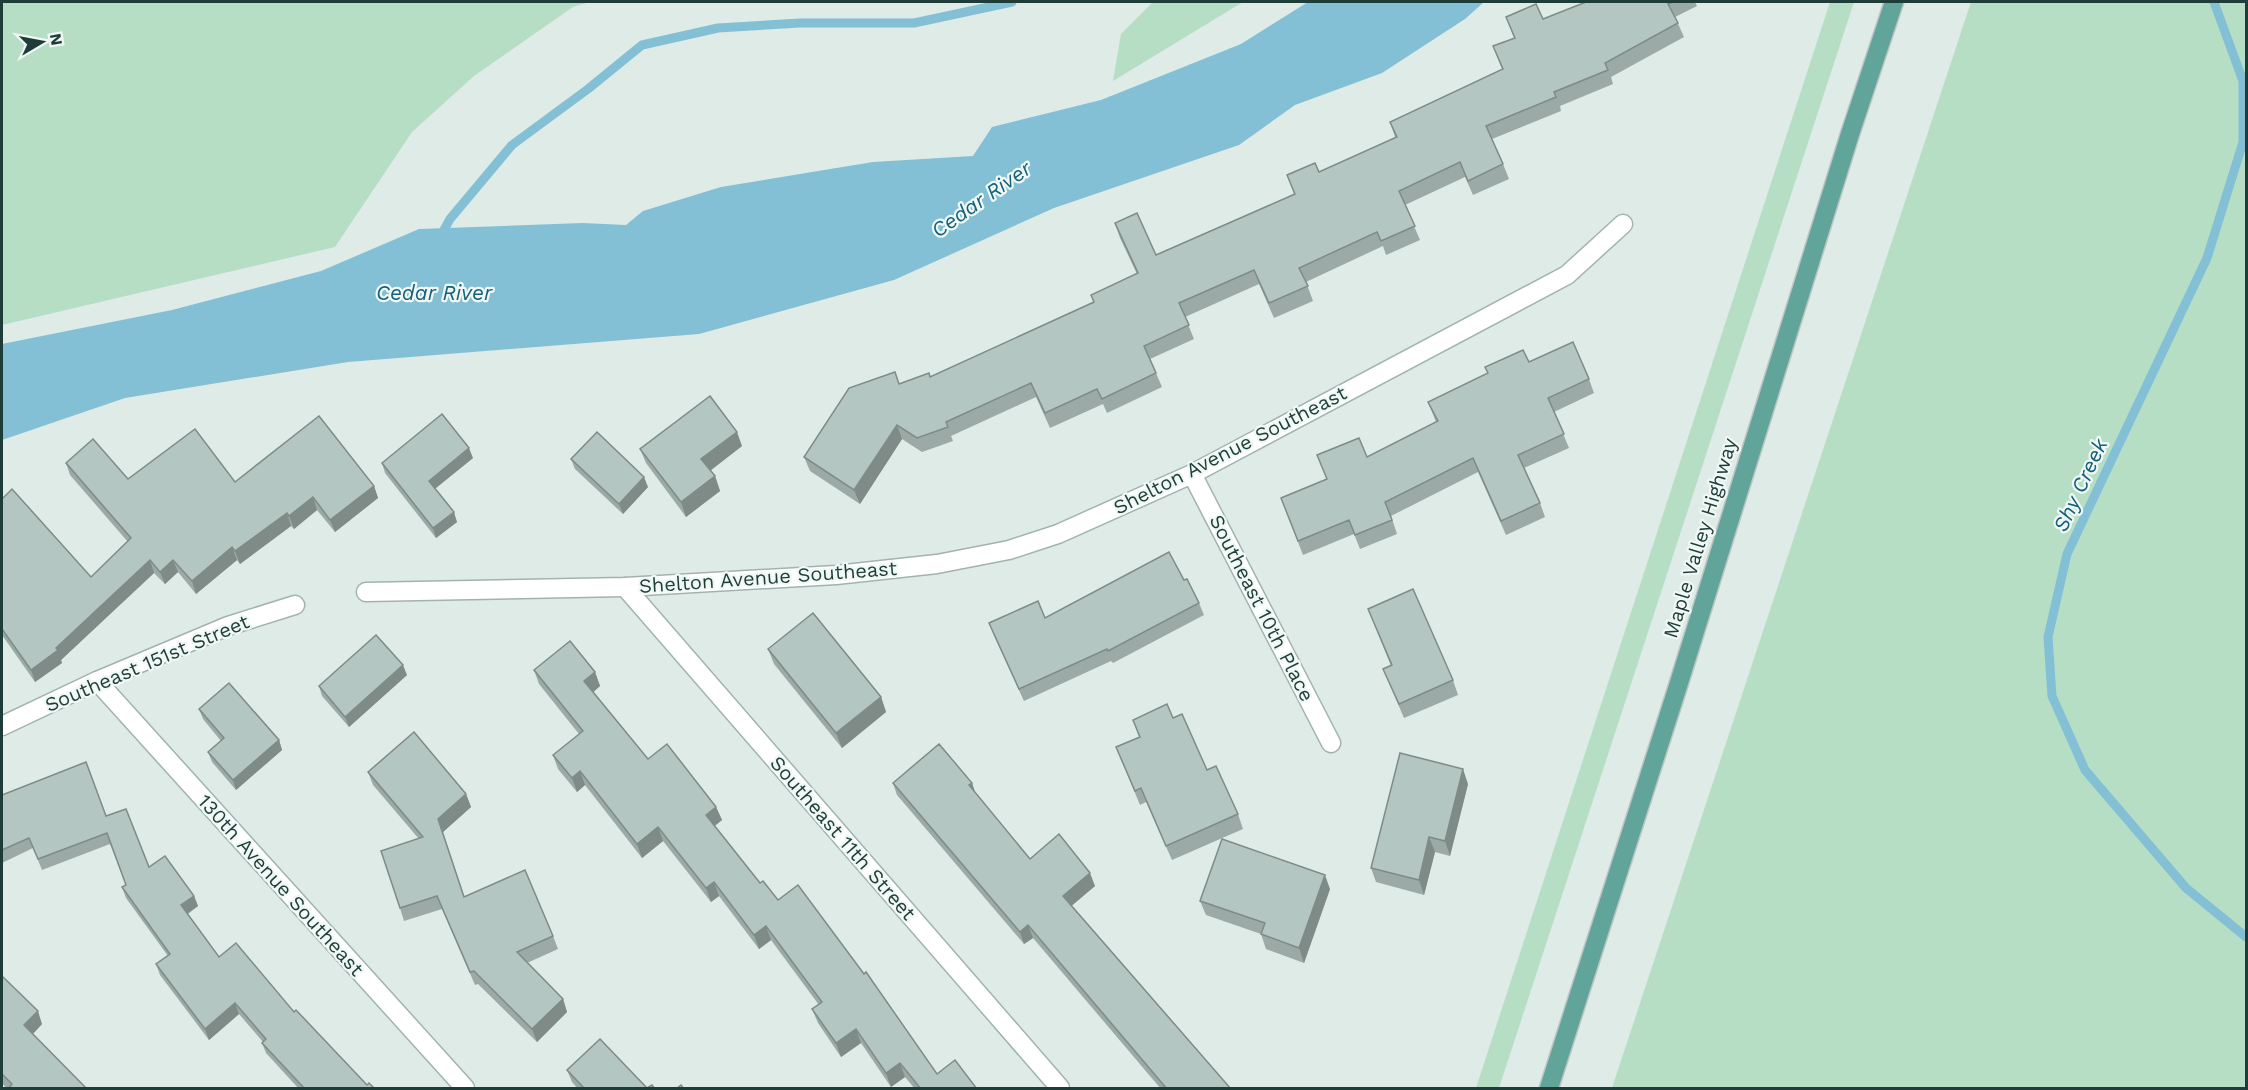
<svg xmlns="http://www.w3.org/2000/svg" width="2248" height="1090" viewBox="0 0 2248 1090" font-family="'Work Sans',sans-serif">
<style>
.green{fill:#b6dec5}
.water{fill:#83bfd5}
.lines{fill:none;stroke-linecap:round;stroke-linejoin:round}
.stream{stroke:#83bfd5;stroke-width:9}
.minor-casing{stroke:#a2b3af;stroke-width:21}
.major-casing{stroke:#bcc5c3;stroke-width:21}
.minor{stroke:#fff;stroke-width:18}
.major{stroke:#61a49a;stroke-width:18}
.wall{fill:#9baaa6}
.shaded-wall{fill:#7e8b87}
.building{fill:#b4c6c1;stroke:#7e8b87;stroke-width:1.5}
.labels{text-anchor:middle;dominant-baseline:central;stroke-width:4.5;stroke-linejoin:round;paint-order:stroke}
.street-label{font-size:20px;fill:#1f3d38;stroke:#f0f8f5}
.water-label{font-size:21px;font-style:italic;fill:#16607c;stroke:#f0f8f5}
</style>
<rect width="100%" height="100%" fill="#dfebe7"/>
<!-- green -->
<g class="green">
<path d="M 2,2 L 590,2 L 573,7 L 474,76 L 412,132 L 335,247 L 2,325 Z"/>
<path d="M 1153,2 L 1243,2 L 1113,81 L 1121,34 Z"/>
<path d="M 1830,2 L 1854,2 L 1499,1088 L 1476,1088 Z"/>
<path d="M 1971,2 L 2246,2 L 2246,1088 L 1612,1088 Z"/>
</g>
<!-- water -->
<path class="water" d="M 1308,2 L 1484,2 L 1465,19 L 1382,73 L 1295,105 L 1239,145 L 1054,208 L 894,280 L 699,334 L 348,362 L 125,398 L 2,440 L 2,344 L 172,310 L 321,271 L 419,229 L 582,223 L 626,225 L 643,211 L 721,187 L 873,162 L 973,156 L 992,127 L 1101,100 L 1241,44 Z"/>
<g class="lines">
<!-- stream -->
<g class="stream">
<path d="M 2214,2 L 2243,81 L 2243,142 L 2207,258 L 2067,554 L 2048,637 L 2052,696 L 2085,770 L 2186,888 L 2246,937"/>
<path d="M 439,239 L 450,219 L 512,145 L 588,89 L 642,45 L 718,28 L 800,23 L 914,23 L 1012,2"/>
</g>
<defs>
<g id="minor">
<path d="M 1192,474 L 1331,743"/>
<path d="M 625,587 L 1060,1088"/>
<path d="M 366,592 L 625,587 L 836,575 L 937,564 L 1009,550 L 1058,534 L 1192,474 L 1567,275 L 1623,224"/>
<path d="M 97,681 L 465,1088"/>
<path d="M 2,726 L 97,681 L 228,626 L 295,605"/>
</g>
<path id="major" d="M 1549,1088 L 1678,686 L 1850,134 L 1894,2"/>
</defs>
<!-- minor casing -->
<use href="#minor" class="minor-casing"/>
<!-- major casing -->
<use href="#major" class="major-casing"/>
<!-- minor -->
<use href="#minor" class="minor"/>
<!-- major -->
<use href="#major" class="major"/>
</g>
<!-- wall -->
<g class="wall">
<path d="M 1586,2 L 1695,2 L 1697,6 L 1675,17 L 1684,37 L 1611,77 L 1613,84 L 1560,106 L 1561,111 L 1492,139 L 1503,164 L 1509,179 L 1473,195 L 1465,177 L 1405,205 L 1420,240 L 1386,255 L 1383,246 L 1306,282 L 1313,301 L 1274,318 L 1259,284 L 1185,317 L 1194,339 L 1150,359 L 1162,387 L 1107,413 L 1103,404 L 1050,428 L 1036,397 L 951,436 L 953,441 L 922,452 L 902,439 L 860,504 L 810,471 L 804,457 L 899,384 L 930,377 L 1094,302 L 1091,295 L 1137,274 L 1120,238 L 1115,223 L 1156,255 L 1294,194 L 1287,175 L 1319,172 L 1395,137 L 1390,122 L 1502,69 L 1493,46 L 1514,38 L 1506,17 L 1543,19 Z"/>
<path d="M 1529,362 L 1589,379 L 1594,393 L 1554,412 L 1569,448 L 1524,468 L 1540,503 L 1545,517 L 1506,535 L 1478,472 L 1391,516 L 1397,534 L 1360,549 L 1354,534 L 1303,555 L 1281,498 L 1327,479 L 1367,457 L 1436,422 L 1428,402 Z"/>
<path d="M 742,446 L 710,471 L 715,476 L 720,491 L 686,517 L 646,463 L 640,449 Z"/>
<path d="M 473,458 L 435,489 L 457,522 L 436,538 L 385,473 L 382,463 Z"/>
<path d="M 571,459 L 648,487 L 623,514 L 575,469 Z"/>
<path d="M 66,463 L 128,479 L 374,486 L 378,498 L 335,532 L 317,510 L 294,529 L 291,526 L 240,564 L 237,560 L 196,594 L 178,572 L 165,584 L 154,573 L 61,660 L 62,663 L 35,682 L 2,635 L 2,499 L 91,577 L 128,542 L 70,475 Z"/>
<path d="M 1184,580 L 1199,603 L 1204,615 L 1113,663 L 1111,661 L 1024,701 L 994,636 L 989,623 L 1045,618 Z"/>
<path d="M 1368,609 L 1453,680 L 1458,695 L 1404,718 L 1383,669 L 1391,666 Z"/>
<path d="M 768,649 L 881,697 L 886,712 L 842,748 L 774,664 Z"/>
<path d="M 534,670 L 595,672 L 600,686 L 593,692 L 648,759 L 716,807 L 722,820 L 714,826 L 760,883 L 778,900 L 937,1074 L 977,1089 L 915,1089 L 905,1077 L 891,1087 L 861,1043 L 841,1057 L 818,1023 L 812,1009 L 819,1005 L 771,940 L 759,949 L 719,896 L 711,902 L 663,841 L 642,858 L 585,785 L 577,792 L 558,769 L 553,755 L 579,734 L 539,684 Z"/>
<path d="M 407,675 L 349,727 L 322,696 L 319,686 Z"/>
<path d="M 199,709 L 279,740 L 282,750 L 236,790 L 212,762 L 208,752 L 221,741 L 203,719 Z"/>
<path d="M 1173,718 L 1207,770 L 1238,814 L 1243,829 L 1172,860 L 1146,802 L 1140,805 L 1116,747 L 1139,737 L 1133,720 Z"/>
<path d="M 368,772 L 466,794 L 471,807 L 443,832 L 464,896 L 553,936 L 558,949 L 527,963 L 563,999 L 567,1012 L 537,1042 L 478,984 L 475,985 L 442,909 L 404,921 L 400,908 L 419,839 L 373,785 Z"/>
<path d="M 893,783 L 972,783 L 975,793 L 1030,859 L 1095,886 L 1071,905 L 1231,1089 L 1161,1089 L 1033,938 L 1024,944 L 897,795 Z"/>
<path d="M 1468,784 L 1450,856 L 1435,852 L 1424,895 L 1376,882 L 1371,868 Z"/>
<path d="M 2,795 L 106,816 L 149,867 L 194,896 L 198,906 L 188,914 L 219,957 L 294,1012 L 367,1085 L 375,1089 L 299,1089 L 266,1053 L 262,1043 L 263,1042 L 239,1014 L 209,1040 L 160,975 L 156,964 L 168,956 L 126,898 L 122,887 L 126,885 L 110,844 L 42,870 L 33,848 L 2,863 Z"/>
<path d="M 1330,889 L 1304,963 L 1266,949 L 1261,934 L 1206,915 L 1200,901 Z"/>
<path d="M 2,976 L 42,1024 L 33,1034 L 87,1089 L 7,1089 L 2,1083 Z"/>
<path d="M 567,1070 L 647,1088 L 655,1089 L 578,1089 L 572,1082 Z"/>
</g>
<!-- shaded-wall -->
<g class="shaded-wall">
<path d="M 897,425 L 902,439 L 860,504 L 854,490 Z"/>
<path d="M 737,432 L 742,446 L 707,473 L 701,459 Z"/>
<path d="M 469,448 L 473,458 L 432,491 L 429,481 Z"/>
<path d="M 715,476 L 720,491 L 686,517 L 681,502 Z"/>
<path d="M 644,477 L 648,487 L 623,514 L 619,504 Z"/>
<path d="M 374,486 L 378,498 L 335,532 L 330,520 Z"/>
<path d="M 313,497 L 317,510 L 294,529 L 289,516 Z"/>
<path d="M 454,512 L 457,522 L 436,538 L 433,528 Z"/>
<path d="M 287,513 L 291,526 L 240,564 L 235,551 Z"/>
<path d="M 232,547 L 237,560 L 196,594 L 192,581 Z"/>
<path d="M 150,560 L 154,573 L 61,660 L 62,663 L 35,682 L 31,670 L 56,648 Z"/>
<path d="M 173,560 L 178,572 L 165,584 L 160,572 Z"/>
<path d="M 403,665 L 407,675 L 349,727 L 345,717 Z"/>
<path d="M 595,672 L 600,686 L 590,695 L 584,681 Z"/>
<path d="M 881,697 L 886,712 L 842,748 L 836,733 Z"/>
<path d="M 279,740 L 282,750 L 236,790 L 233,780 Z"/>
<path d="M 1463,769 L 1468,784 L 1450,856 L 1445,841 Z"/>
<path d="M 580,771 L 585,785 L 577,792 L 572,778 Z"/>
<path d="M 972,783 L 976,795 L 969,785 Z"/>
<path d="M 466,794 L 471,807 L 443,832 L 438,819 Z"/>
<path d="M 716,807 L 722,820 L 711,829 L 706,815 Z"/>
<path d="M 658,827 L 663,841 L 642,858 L 637,844 Z"/>
<path d="M 1429,837 L 1435,852 L 1424,895 L 1419,880 Z"/>
<path d="M 1090,873 L 1095,886 L 1068,909 L 1063,896 Z"/>
<path d="M 1325,875 L 1330,889 L 1304,963 L 1299,948 Z"/>
<path d="M 714,882 L 719,896 L 711,902 L 706,888 Z"/>
<path d="M 194,896 L 198,906 L 185,915 L 181,905 Z"/>
<path d="M 1028,925 L 1033,938 L 1024,944 L 1020,932 Z"/>
<path d="M 766,926 L 771,940 L 759,949 L 754,935 Z"/>
<path d="M 563,999 L 567,1012 L 537,1042 L 532,1029 Z"/>
<path d="M 235,1003 L 239,1014 L 209,1040 L 205,1029 Z"/>
<path d="M 38,1011 L 42,1024 L 28,1039 L 24,1025 Z"/>
<path d="M 856,1029 L 861,1043 L 841,1057 L 836,1043 Z"/>
<path d="M 900,1063 L 905,1077 L 891,1087 L 886,1073 Z"/>
</g>
<!-- building -->
<g class="building">
<path d="M 1586,2 L 1673,2 L 1668,4 L 1678,23 L 1605,63 L 1608,70 L 1554,92 L 1556,97 L 1486,126 L 1503,164 L 1468,181 L 1460,162 L 1399,191 L 1415,226 L 1381,241 L 1377,232 L 1299,268 L 1308,286 L 1269,303 L 1254,270 L 1179,303 L 1189,325 L 1144,346 L 1156,373 L 1102,399 L 1097,389 L 1045,413 L 1031,383 L 946,422 L 948,427 L 917,438 L 897,425 L 854,490 L 804,457 L 849,388 L 895,372 L 899,384 L 929,373 L 930,377 L 1094,302 L 1091,295 L 1138,273 L 1115,223 L 1137,213 L 1156,255 L 1295,194 L 1287,175 L 1315,163 L 1319,172 L 1397,137 L 1390,122 L 1503,69 L 1493,46 L 1515,38 L 1506,17 L 1536,4 L 1543,19 Z"/>
<path d="M 1573,342 L 1589,379 L 1548,398 L 1564,434 L 1518,455 L 1540,503 L 1501,521 L 1473,458 L 1385,502 L 1392,520 L 1355,535 L 1349,520 L 1298,541 L 1281,498 L 1327,479 L 1317,455 L 1359,438 L 1367,457 L 1438,421 L 1428,402 L 1488,373 L 1485,367 L 1523,350 L 1529,362 Z"/>
<path d="M 710,396 L 737,432 L 701,459 L 715,476 L 681,502 L 640,449 Z"/>
<path d="M 442,414 L 469,448 L 429,481 L 454,512 L 433,528 L 382,463 Z"/>
<path d="M 319,416 L 374,486 L 330,520 L 313,497 L 289,516 L 287,513 L 235,551 L 232,547 L 192,581 L 173,560 L 160,572 L 150,560 L 56,648 L 58,650 L 31,670 L 2,629 L 2,499 L 12,489 L 91,577 L 131,538 L 66,463 L 93,439 L 128,479 L 195,429 L 235,482 Z"/>
<path d="M 597,432 L 644,477 L 619,504 L 571,459 Z"/>
<path d="M 1169,552 L 1184,580 L 1187,579 L 1199,603 L 1108,651 L 1107,649 L 1019,689 L 989,623 L 1038,601 L 1045,618 Z"/>
<path d="M 1413,589 L 1453,680 L 1399,704 L 1383,669 L 1392,665 L 1368,609 Z"/>
<path d="M 813,613 L 881,697 L 836,733 L 768,649 Z"/>
<path d="M 376,635 L 403,665 L 345,717 L 319,686 Z"/>
<path d="M 570,641 L 595,672 L 584,681 L 648,759 L 667,744 L 716,807 L 706,815 L 760,883 L 763,881 L 778,900 L 798,885 L 864,974 L 866,972 L 937,1074 L 955,1060 L 977,1089 L 921,1089 L 900,1063 L 886,1073 L 856,1029 L 836,1043 L 812,1009 L 822,1002 L 766,926 L 754,935 L 714,882 L 706,888 L 658,827 L 637,844 L 580,771 L 572,778 L 553,755 L 583,731 L 534,670 Z"/>
<path d="M 229,683 L 279,740 L 233,780 L 208,752 L 224,738 L 199,709 Z"/>
<path d="M 1167,704 L 1173,718 L 1182,714 L 1207,770 L 1216,766 L 1238,814 L 1166,846 L 1141,788 L 1135,791 L 1116,747 L 1140,737 L 1133,720 Z"/>
<path d="M 414,732 L 466,794 L 438,819 L 464,897 L 525,870 L 553,936 L 517,952 L 563,999 L 532,1029 L 474,971 L 470,972 L 437,896 L 400,908 L 381,851 L 423,837 L 368,772 Z"/>
<path d="M 939,744 L 972,783 L 969,785 L 1030,859 L 1059,834 L 1090,873 L 1063,896 L 1231,1089 L 1167,1089 L 1028,925 L 1020,932 L 893,783 Z"/>
<path d="M 1400,753 L 1463,769 L 1445,841 L 1429,837 L 1419,880 L 1371,868 Z"/>
<path d="M 86,762 L 106,816 L 126,809 L 149,867 L 165,856 L 194,896 L 181,905 L 219,957 L 236,943 L 294,1012 L 296,1010 L 367,1085 L 369,1083 L 375,1089 L 305,1089 L 262,1043 L 266,1039 L 235,1003 L 205,1029 L 156,964 L 170,954 L 122,887 L 126,885 L 107,833 L 38,859 L 29,838 L 2,850 L 2,795 Z"/>
<path d="M 1222,839 L 1325,875 L 1299,948 L 1261,934 L 1265,923 L 1200,901 Z"/>
<path d="M 2,976 L 38,1011 L 24,1025 L 87,1089 L 8,1089 L 12,1084 L 2,1074 Z"/>
<path d="M 600,1039 L 647,1088 L 652,1085 L 655,1089 L 585,1089 L 567,1070 Z"/>
<path d="M 681,1085 L 684,1089 L 676,1089 Z"/>
</g>
<g class="labels">
<!-- street labels -->
<g class="street-label">
<text transform="translate(1230 450) rotate(-27)">Shelton Avenue Southeast</text>
<text transform="translate(1700 538) rotate(-73)">Maple Valley Highway</text>
<text transform="translate(768 577) rotate(-4)">Shelton Avenue Southeast</text>
<text transform="translate(1262 608) rotate(63)">Southeast 10th Place</text>
<text transform="translate(147 663) rotate(-23)">Southeast 151st Street</text>
<text transform="translate(843 838) rotate(49)">Southeast 11th Street</text>
<text transform="translate(281 885) rotate(48)">130th Avenue Southeast</text>
</g>
<!-- water labels -->
<g class="water-label">
<text transform="translate(981 199) rotate(-35)">Cedar River</text>
<text x="434" y="292">Cedar River</text>
<text transform="translate(2080 485) rotate(-65)">Shy Creek</text>
</g>
</g>
<!-- border -->
<rect width="2248" height="1090" fill="none" stroke="#1f3d38" stroke-width="6"/>
<!-- north arrow -->
<g transform="translate(42 42) rotate(80)" stroke="#f0f8f5" stroke-width="4.5" paint-order="stroke">
<path d="M0-4.5L10 22L0 15L-10 22Z" fill="#1f3d38"/>
<text y="-9" font-size="16" font-weight="bold" text-anchor="middle" fill="#1f3d38">N</text>
</g>
</svg>
